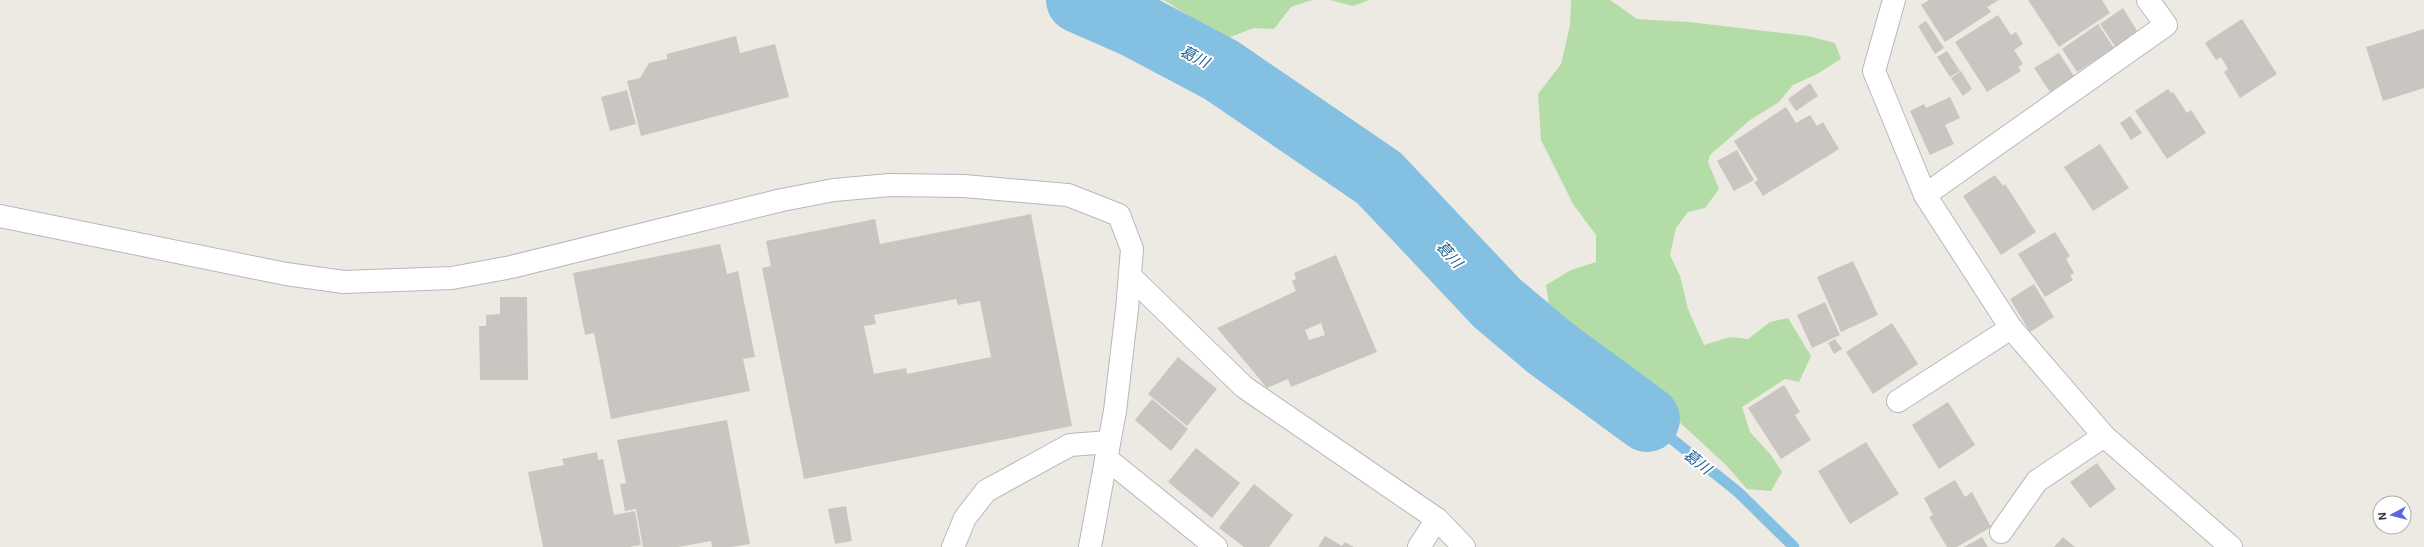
<svg xmlns="http://www.w3.org/2000/svg" width="2424" height="547" viewBox="0 0 2424 547" font-family="'Exo 2','Noto Sans JP',sans-serif">
<style>
.green{fill:#b4dca7}
.lines{fill:none;stroke-linecap:round;stroke-linejoin:round}
.stream{stroke:#84c0e1;stroke-width:11}
.river{stroke:#84c0e1;stroke-width:66}
.building{fill:#c9c6c1;fill-rule:evenodd}
.minor-casing{stroke:#b6b7c0;stroke-width:24}
.minor{stroke:#fff;stroke-width:22}
.labels{text-anchor:middle;dominant-baseline:central;stroke-width:4;stroke-linejoin:round;paint-order:stroke}
.water-label{font-size:15px;font-style:italic;fill:#205f90;stroke:#fff}
</style>
<rect width="100%" height="100%" fill="#edeae3"/>
<!-- green -->
<g class="green">
<path d="M 1164,0 L 1312,0 L 1291,7 L 1274,29 L 1254,28 L 1225,39 Z"/>
<path d="M 1330,0 L 1369,0 L 1353,6 Z"/>
<path d="M 1571,0 L 1610,0 L 1637,19 L 1689,22 L 1808,36 L 1835,43 L 1841,59 L 1817,74 L 1793,85 L 1779,102 L 1750,120 L 1710,155 L 1708,162 L 1719,189 L 1705,208 L 1688,212 L 1676,228 L 1670,255 L 1680,276 L 1688,309 L 1704,345 L 1730,337 L 1748,339 L 1770,322 L 1788,318 L 1811,356 L 1799,382 L 1785,379 L 1742,407 L 1750,432 L 1771,455 L 1782,472 L 1771,491 L 1747,489 L 1726,465 L 1662,406 L 1642,391 L 1620,362 L 1567,331 L 1549,305 L 1546,285 L 1571,270 L 1596,262 L 1596,235 L 1573,204 L 1541,140 L 1538,94 L 1561,64 L 1570,25 Z"/>
</g>
<g class="lines">
<!-- stream -->
<path class="stream" d="M 1647,419 L 1738,492 L 1794,547"/>
<!-- river -->
<path class="river" d="M 1079,0 L 1136,25 L 1221,70 L 1379,178 L 1497,303 L 1549,347 L 1647,419"/>
</g>
<!-- building -->
<g class="building">
<path d="M 1929,0 L 1999,0 L 1987,7 L 1991,12 L 1945,42 L 1921,5 Z"/>
<path d="M 2028,0 L 2102,0 L 2110,13 L 2059,47 Z"/>
<path d="M 2123,8 L 2139,34 L 2117,49 L 2100,24 Z"/>
<path d="M 1998,15 L 2011,35 L 2016,32 L 2023,44 L 2014,50 L 2023,64 L 2018,67 L 2021,71 L 1987,92 L 1955,42 Z"/>
<path d="M 2242,19 L 2277,74 L 2240,98 L 2224,72 L 2228,69 L 2221,57 L 2216,60 L 2205,43 Z"/>
<path d="M 1926,21 L 1944,48 L 1935,54 L 1918,26 Z"/>
<path d="M 2098,24 L 2114,48 L 2077,72 L 2062,49 Z"/>
<path d="M 2424,29 L 2424,88 L 2383,101 L 2366,47 Z"/>
<path d="M 736,36 L 740,53 L 775,44 L 789,97 L 641,136 L 627,81 L 640,78 L 649,63 L 667,59 L 667,54 Z"/>
<path d="M 1947,51 L 1960,71 L 1950,77 L 1937,57 Z"/>
<path d="M 2059,53 L 2074,76 L 2050,92 L 2034,68 Z"/>
<path d="M 1961,71 L 1972,89 L 1963,96 L 1951,78 Z"/>
<path d="M 1810,83 L 1818,96 L 1796,111 L 1788,99 Z"/>
<path d="M 2168,89 L 2171,93 L 2173,92 L 2187,113 L 2191,110 L 2206,133 L 2167,159 L 2135,111 Z"/>
<path d="M 627,90 L 636,124 L 610,131 L 601,97 Z"/>
<path d="M 1950,97 L 1960,118 L 1945,125 L 1954,144 L 1930,155 L 1910,111 L 1924,104 L 1926,108 Z"/>
<path d="M 1786,107 L 1796,123 L 1810,115 L 1817,126 L 1823,122 L 1839,149 L 1763,196 L 1754,182 L 1758,180 L 1734,141 Z"/>
<path d="M 2130,116 L 2142,133 L 2131,140 L 2120,123 Z"/>
<path d="M 2100,144 L 2129,188 L 2093,211 L 2064,167 Z"/>
<path d="M 1737,150 L 1754,180 L 1734,191 L 1717,161 Z"/>
<path d="M 1995,175 L 2003,186 L 2005,184 L 2036,232 L 2001,255 L 1963,196 Z"/>
<path d="M 1031,214 L 1072,426 L 804,479 L 762,268 L 771,266 L 766,241 L 875,219 L 880,244 ZM 956,299 L 958,305 L 980,301 L 991,357 L 907,374 L 906,368 L 874,374 L 864,326 L 876,324 L 874,315 Z"/>
<path d="M 2055,232 L 2070,256 L 2066,259 L 2074,273 L 2070,276 L 2073,280 L 2045,297 L 2018,254 Z"/>
<path d="M 720,244 L 727,274 L 738,271 L 755,357 L 743,359 L 750,391 L 611,419 L 594,333 L 585,335 L 573,273 Z"/>
<path d="M 1336,255 L 1377,352 L 1291,387 L 1288,379 L 1267,388 L 1217,328 L 1296,291 L 1292,281 L 1296,279 L 1294,273 ZM 1321,323 L 1325,335 L 1309,340 L 1305,330 Z"/>
<path d="M 1853,261 L 1878,315 L 1841,332 L 1817,277 Z"/>
<path d="M 2034,284 L 2054,317 L 2030,332 L 2010,299 Z"/>
<path d="M 500,297 L 527,297 L 528,380 L 480,380 L 479,326 L 486,326 L 486,315 L 500,314 Z"/>
<path d="M 1825,302 L 1840,335 L 1812,348 L 1797,315 Z"/>
<path d="M 1892,323 L 1918,364 L 1873,394 L 1846,352 Z"/>
<path d="M 1835,339 L 1842,349 L 1834,354 L 1828,343 Z"/>
<path d="M 1178,357 L 1217,389 L 1187,426 L 1148,394 Z"/>
<path d="M 1784,385 L 1800,412 L 1795,415 L 1811,440 L 1781,459 L 1748,408 Z"/>
<path d="M 1152,399 L 1188,429 L 1171,451 L 1135,420 Z"/>
<path d="M 1948,402 L 1975,445 L 1939,469 L 1912,425 Z"/>
<path d="M 727,420 L 750,544 L 731,547 L 712,547 L 711,541 L 678,547 L 643,547 L 636,509 L 625,511 L 620,484 L 626,483 L 617,440 Z"/>
<path d="M 1866,442 L 1899,494 L 1850,524 L 1818,471 Z"/>
<path d="M 1196,448 L 1240,483 L 1212,518 L 1168,482 Z"/>
<path d="M 597,452 L 598,460 L 603,459 L 614,515 L 635,511 L 641,545 L 629,547 L 543,547 L 528,472 L 564,465 L 562,459 Z"/>
<path d="M 2097,463 L 2116,489 L 2090,508 L 2070,482 Z"/>
<path d="M 1955,480 L 1965,497 L 1972,492 L 1991,527 L 1957,547 L 1947,547 L 1929,517 L 1933,515 L 1924,498 Z"/>
<path d="M 1254,484 L 1293,515 L 1269,547 L 1244,547 L 1219,528 Z"/>
<path d="M 846,506 L 852,541 L 835,544 L 828,509 Z"/>
<path d="M 1325,536 L 1342,546 L 1345,542 L 1354,547 L 1318,547 Z"/>
<path d="M 1982,537 L 1988,547 L 1964,547 Z"/>
<path d="M 2063,537 L 2075,547 L 2054,547 Z"/>
</g>
<g class="lines">
<defs>
<g id="minor">
<path d="M 1894,0 L 1874,71 L 1925,195 L 2011,328 L 2104,436 L 2231,547"/>
<path d="M 1925,195 L 2166,25 L 2148,0"/>
<path d="M 0,216 L 286,274 L 344,282 L 452,278 L 511,267 L 782,200 L 834,190 L 890,185 L 964,186 L 1068,195 L 1119,215 L 1132,249 L 1127,309 L 1115,411 L 1090,547"/>
<path d="M 1130,276 L 1244,387 L 1437,519 L 1464,547"/>
<path d="M 1898,401 L 2011,328"/>
<path d="M 1106,458 L 1216,547"/>
<path d="M 2001,532 L 2037,481 L 2104,436"/>
<path d="M 953,547 L 965,518 L 986,491 L 1070,445 L 1109,442"/>
<path d="M 1419,547 L 1437,519"/>
</g>
</defs>
<!-- minor casing -->
<use href="#minor" class="minor-casing"/>
<!-- minor -->
<use href="#minor" class="minor"/>
</g>
<g class="labels">
<!-- water labels -->
<g class="water-label">
<text transform="translate(1195 56) rotate(27)">葛川</text>
<text transform="translate(1450 254) rotate(47)">葛川</text>
<text transform="translate(1698 461) rotate(38)">葛川</text>
</g>
</g>
<!-- north arrow -->
<g transform="translate(2392 515) rotate(263)"><circle r="19" fill="#ffffff" stroke="#ababab"/>
<path d="M0-3L7 15L0 10L-7 15Z" fill="#5966e4"/>
<text y="-6" font-size="11" font-weight="bold" text-anchor="middle" fill="#2e2e2e">N</text>
</g>
</svg>
